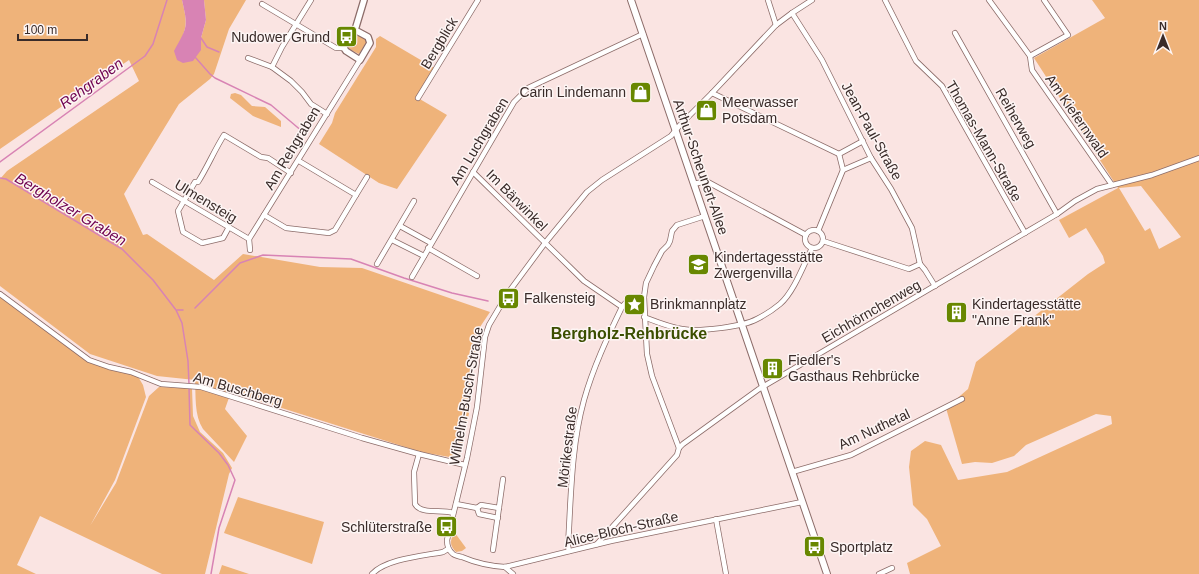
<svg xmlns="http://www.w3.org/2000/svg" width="1199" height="574" viewBox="0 0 1199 574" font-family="Helvetica,sans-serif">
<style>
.green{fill:#efb37a;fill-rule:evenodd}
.water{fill:#d883b4}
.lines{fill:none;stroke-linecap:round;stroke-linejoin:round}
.stream{stroke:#d883b4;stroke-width:1.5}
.minor-casing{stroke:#8c6c69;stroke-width:6}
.tertiary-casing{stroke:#8c6c69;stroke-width:8}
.secondary-casing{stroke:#8c6c69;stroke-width:8}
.minor{stroke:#fff;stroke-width:4.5}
.tertiary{stroke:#fff;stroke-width:5.5}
.secondary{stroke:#fff;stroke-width:6}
.labels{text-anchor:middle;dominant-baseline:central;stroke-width:3;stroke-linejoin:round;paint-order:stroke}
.poi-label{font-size:14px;fill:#392b29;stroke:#fdf5f4;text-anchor:start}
.street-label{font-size:14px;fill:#392b29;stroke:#fdf5f4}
.water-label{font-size:15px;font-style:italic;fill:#6f034f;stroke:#fdf5f4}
.quarter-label{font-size:16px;font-weight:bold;fill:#3b4e00;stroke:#fdf5f4}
</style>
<rect width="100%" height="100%" fill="#fae4e2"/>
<!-- green -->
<g class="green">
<path d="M 0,0 L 182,0 C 185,14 188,22 183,35 L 201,50 L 201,38 L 206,20 L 204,0 L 246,0 L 229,29 L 214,74 L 210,79 L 179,104 L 124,194 L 143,235 L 147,234 L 214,280 L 243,254 L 320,267 L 362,268 L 490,312 L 480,327 L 472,373 L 469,413 L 461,452 L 455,458 L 421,452 L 231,392 L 225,409 L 247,436 L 234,462 L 203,429 C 194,415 196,396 195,380 L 157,376 L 90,354 L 0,286 L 0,179 L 7,171 L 139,81 L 129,60 L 0,149 Z"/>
<path d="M 1092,0 L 1199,0 L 1199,574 L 910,574 L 907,563 L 941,546 L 927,519 L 913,505 L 909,467 L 911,451 L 925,441 L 941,445 L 958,480 L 1007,472 L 1112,424 L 1111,416 L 1096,414 L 1026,445 L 1014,456 L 992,463 L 975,462 L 962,464 L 946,408 L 968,389 L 976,362 L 1088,274 L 1105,263 L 1103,256 L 1086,228 L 1069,238 L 1059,220 L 1118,188 L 1034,58 L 1105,18 ZM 1141,186 L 1181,237 L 1159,249 L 1150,228 L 1145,231 L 1119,188 Z"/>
<path d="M 357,33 L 365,38 L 367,41 L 359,54 L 349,49 L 347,47 L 353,35 Z"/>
<path d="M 380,36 L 436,69 L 418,98 L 447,115 L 397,189 L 379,183 L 319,144 L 332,123 L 335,113 L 376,47 L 376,39 Z"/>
<path d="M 235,93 L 241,95 L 252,106 L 265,107 L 281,121 L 281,127 L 253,116 L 230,98 L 231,94 Z"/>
<path d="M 0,295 L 89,360 L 137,375 L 143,385 L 146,397 L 115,480 L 90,526 L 116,483 L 149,396 L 159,387 L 192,388 L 193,416 L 200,432 L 223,453 L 232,468 L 229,474 L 205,574 L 162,574 L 40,516 L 17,565 L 36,574 L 0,574 Z"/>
<path d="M 238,497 L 324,522 L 312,564 L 224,533 Z"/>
<path d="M 455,533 L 466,548 L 462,551 L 456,552 C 450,546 449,540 455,533 Z"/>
<path d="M 222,565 L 249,574 L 219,574 Z"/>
</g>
<!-- water -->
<path class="water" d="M 182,0 L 204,0 L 206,20 L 201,38 L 201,50 L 193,61 L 183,63 L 177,60 L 174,51 C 188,26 188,27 182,0 Z"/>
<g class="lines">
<!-- stream -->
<g class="stream">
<path d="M 201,38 L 207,47 L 219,52"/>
<path d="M 195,57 L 210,74 L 215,78 L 271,105 L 303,132"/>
<path d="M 0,162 L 145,56 L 153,44 L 167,0"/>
<path d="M 0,178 L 6,179 L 122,249 L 153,280 L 176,310 L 182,323 L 188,361 L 189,384"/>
<path d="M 195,308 L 240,263 L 263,255 L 351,259 L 404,278 L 452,293 L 488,301"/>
<path d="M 177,310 L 183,310"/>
<path d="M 189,388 L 190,425 L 219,453 L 228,465 L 235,480 L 219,528 L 211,574"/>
</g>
<defs>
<g id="minor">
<path d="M 768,0 L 776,25"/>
<path d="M 885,0 L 916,61 L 942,86 L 1025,233"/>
<path d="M 989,0 L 1030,56 L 1032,70 L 1112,185"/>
<path d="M 262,4 L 336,48 L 344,48"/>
<path d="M 792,13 L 822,60 L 871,158 L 891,189 L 912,228 L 920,264"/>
<path d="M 955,33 L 1057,214"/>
<path d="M 1030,56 L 1068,35 L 1044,0"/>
<path d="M 248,58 L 272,67 L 291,81 L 302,92 L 311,104 L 327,114"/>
<path d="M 272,67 L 282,47 L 311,0"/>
<path d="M 712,93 L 839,154 L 863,141"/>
<path d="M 418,98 L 478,0"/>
<path d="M 839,154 L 843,170"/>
<path d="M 473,172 L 584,281 L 622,307"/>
<path d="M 152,182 L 249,239"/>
<path d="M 694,184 L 706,181 L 806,235"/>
<path d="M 356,195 L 367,177"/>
<path d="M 264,215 L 286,228 L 329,233 L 335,230 L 356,195 L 299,161"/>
<path d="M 400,226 L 431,243"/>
<path d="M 229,227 L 223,238 L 202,243 L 183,232 L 178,211 L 195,182 L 198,182 C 208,166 214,151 224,135 L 261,157 L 268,158 L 291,173"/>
<circle cx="814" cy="239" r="9"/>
<path d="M 818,231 L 843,170 L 871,158"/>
<path d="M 392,240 L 424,256"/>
<path d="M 823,241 L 909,269 L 920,264 L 925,270 L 935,286"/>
<path d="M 428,248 L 477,276"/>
<path d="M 250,250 L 249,239 L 360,60"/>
<path d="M 377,264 L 414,201"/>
<path d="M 412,277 L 514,102 L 528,88 L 643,34"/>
<path d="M 0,294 L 89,360 L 109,367 L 131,372 L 161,384 L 201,387 L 362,438 L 419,454 L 465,465"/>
<path d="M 644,317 C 657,322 669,327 682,329 C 699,332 742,327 757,319 C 765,315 774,309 780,304 C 794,292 804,264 812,248"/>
<path d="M 679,448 L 652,376 L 647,354 L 644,297 L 646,283 L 654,266 L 662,251 L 668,245 L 670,241 L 672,231 L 677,225 L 705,216"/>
<path d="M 419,454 L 414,472 L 415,504 C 421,515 442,509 453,513"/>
<path d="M 792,472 L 851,455 L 962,399"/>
<path d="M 802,502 L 611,541 L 505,567 C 490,566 476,563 462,557 C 459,556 455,556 453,554 C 448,550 447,545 447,540 L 467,458 L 477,407 L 485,337 L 489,325 L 508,293 L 545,243 L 587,192 L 602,180 L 671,136 L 680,125 L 712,93 L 776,25 L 792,13 L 812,0"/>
<path d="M 456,504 L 477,508"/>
<path d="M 477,508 L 479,514 L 498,518"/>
<path d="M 477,508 L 481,505 L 499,508"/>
<path d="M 716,519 L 726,574"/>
<path d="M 597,544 L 677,455 L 679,448 L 683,444 L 759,389 L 1057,214 L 1075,201 L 1097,189 L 1152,175 L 1199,158"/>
<path d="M 493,550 L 503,479"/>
<path d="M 569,551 L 568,546 C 571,498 571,447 584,400 C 593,368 607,338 622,307 C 628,299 633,297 644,297"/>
<path d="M 505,567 L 513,574"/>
<path d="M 372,574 C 386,559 422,556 443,552 L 448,549"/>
<path d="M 879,574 L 892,568"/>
</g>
<path id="tertiary" d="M 355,30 L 368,37 L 370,43 L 360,60 L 346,51 L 344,48 C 346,41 349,34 355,30 L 364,0"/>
<path id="secondary" d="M 631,0 L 827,574"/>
</defs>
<!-- minor casing -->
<use href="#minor" class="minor-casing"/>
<!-- tertiary casing -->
<use href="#tertiary" class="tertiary-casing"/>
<!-- secondary casing -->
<use href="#secondary" class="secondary-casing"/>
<!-- minor -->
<use href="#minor" class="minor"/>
<!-- tertiary -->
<use href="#tertiary" class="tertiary"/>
<!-- secondary -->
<use href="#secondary" class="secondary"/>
</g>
<!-- icons -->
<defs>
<symbol id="bus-square" viewBox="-11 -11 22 22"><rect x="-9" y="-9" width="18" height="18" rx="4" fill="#688700" stroke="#fdf5f4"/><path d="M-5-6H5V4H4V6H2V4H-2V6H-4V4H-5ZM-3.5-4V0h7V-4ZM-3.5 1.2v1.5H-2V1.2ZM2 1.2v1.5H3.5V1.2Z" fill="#fff"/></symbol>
<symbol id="shop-square" viewBox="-11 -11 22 22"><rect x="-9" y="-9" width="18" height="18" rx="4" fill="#688700" stroke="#fdf5f4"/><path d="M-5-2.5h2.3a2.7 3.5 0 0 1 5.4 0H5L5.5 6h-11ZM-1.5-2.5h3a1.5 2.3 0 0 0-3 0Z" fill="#fff"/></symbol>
<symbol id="school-square" viewBox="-11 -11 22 22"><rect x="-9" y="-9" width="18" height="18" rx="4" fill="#688700" stroke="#fdf5f4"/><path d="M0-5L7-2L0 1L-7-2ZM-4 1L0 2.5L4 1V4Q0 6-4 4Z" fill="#fff"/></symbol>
<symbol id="sight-square" viewBox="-11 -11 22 22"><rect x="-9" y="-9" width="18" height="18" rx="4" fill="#688700" stroke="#fdf5f4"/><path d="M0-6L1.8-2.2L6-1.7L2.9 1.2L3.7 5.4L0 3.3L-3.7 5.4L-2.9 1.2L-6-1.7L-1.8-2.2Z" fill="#fff"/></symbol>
<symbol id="building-square" viewBox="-11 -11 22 22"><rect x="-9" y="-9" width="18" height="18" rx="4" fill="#688700" stroke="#fdf5f4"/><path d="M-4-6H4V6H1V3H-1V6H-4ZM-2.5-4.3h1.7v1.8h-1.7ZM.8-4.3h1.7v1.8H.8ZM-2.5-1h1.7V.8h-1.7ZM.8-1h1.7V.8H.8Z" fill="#fff"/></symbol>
</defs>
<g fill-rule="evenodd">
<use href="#bus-square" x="334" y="24" width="25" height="25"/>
<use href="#shop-square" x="628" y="80" width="25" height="25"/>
<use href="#shop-square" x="694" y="98" width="25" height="25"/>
<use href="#school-square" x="686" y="252" width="25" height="25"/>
<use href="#bus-square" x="496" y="286" width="25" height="25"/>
<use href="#sight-square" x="622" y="292" width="25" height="25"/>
<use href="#building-square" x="944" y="300" width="25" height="25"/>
<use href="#building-square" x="760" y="356" width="25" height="25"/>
<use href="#bus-square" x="434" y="514" width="25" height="25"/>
<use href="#bus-square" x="802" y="534" width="25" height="25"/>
</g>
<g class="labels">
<!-- poi labels -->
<g class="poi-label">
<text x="330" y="37" text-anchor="end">Nudower Grund</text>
<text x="626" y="92" text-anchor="end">Carin Lindemann</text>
<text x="722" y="102">Meerwasser<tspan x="722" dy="16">Potsdam</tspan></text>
<text x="714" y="257">Kindertagesstätte<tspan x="714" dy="16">Zwergenvilla</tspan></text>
<text x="524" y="298">Falkensteig</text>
<text x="650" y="304">Brinkmannplatz</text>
<text x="972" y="304">Kindertagesstätte<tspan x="972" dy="16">"Anne Frank"</tspan></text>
<text x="788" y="360">Fiedler's<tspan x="788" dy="16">Gasthaus Rehbrücke</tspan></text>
<text x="432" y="527" text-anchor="end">Schlüterstraße</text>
<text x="830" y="547">Sportplatz</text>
</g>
<!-- street labels -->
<g class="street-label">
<text transform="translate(439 43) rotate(-59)">Bergblick</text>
<text transform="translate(1077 116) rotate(55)">Am Kiefernwald</text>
<text transform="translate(1016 118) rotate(60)">Reiherweg</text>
<text transform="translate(872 131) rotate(61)">Jean-Paul-Straße</text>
<text transform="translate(479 141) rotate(-59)">Am Luchgraben</text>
<text transform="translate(984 141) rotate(60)">Thomas-Mann-Straße</text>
<text transform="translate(292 148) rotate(-59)">Am Rehgraben</text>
<text transform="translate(701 167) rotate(71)">Arthur-Scheunert-Allee</text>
<text transform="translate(517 200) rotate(45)">Im Bärwinkel</text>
<text transform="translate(206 201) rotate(31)">Ulmensteig</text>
<text transform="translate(871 311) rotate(-30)">Eichhörnchenweg</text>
<text transform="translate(238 389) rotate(16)">Am Buschberg</text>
<text transform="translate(466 396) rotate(-80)">Wilhelm-Busch-Straße</text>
<text transform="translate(874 429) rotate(-25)">Am Nuthetal</text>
<text transform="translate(567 447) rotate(-83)">Mörikestraße</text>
<text transform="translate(621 529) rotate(-13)">Alice-Bloch-Straße</text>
</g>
<!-- water labels -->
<g class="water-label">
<text transform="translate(91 83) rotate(-36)">Rehgraben</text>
<text transform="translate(71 209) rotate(31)">Bergholzer Graben</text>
</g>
<!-- quarter labels -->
<g class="quarter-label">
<text x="629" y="333">Bergholz-Rehbrücke</text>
</g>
</g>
<!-- north arrow -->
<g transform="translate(1163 36)" stroke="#fdf5f4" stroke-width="3" paint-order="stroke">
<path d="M0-3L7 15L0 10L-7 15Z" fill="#392b29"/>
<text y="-6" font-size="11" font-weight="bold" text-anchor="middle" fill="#392b29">N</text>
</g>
<!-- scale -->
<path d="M18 34v6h69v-6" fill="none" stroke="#392b29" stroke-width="2"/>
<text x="24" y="34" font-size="12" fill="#392b29" stroke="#fdf5f4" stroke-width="3" paint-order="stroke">100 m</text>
</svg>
